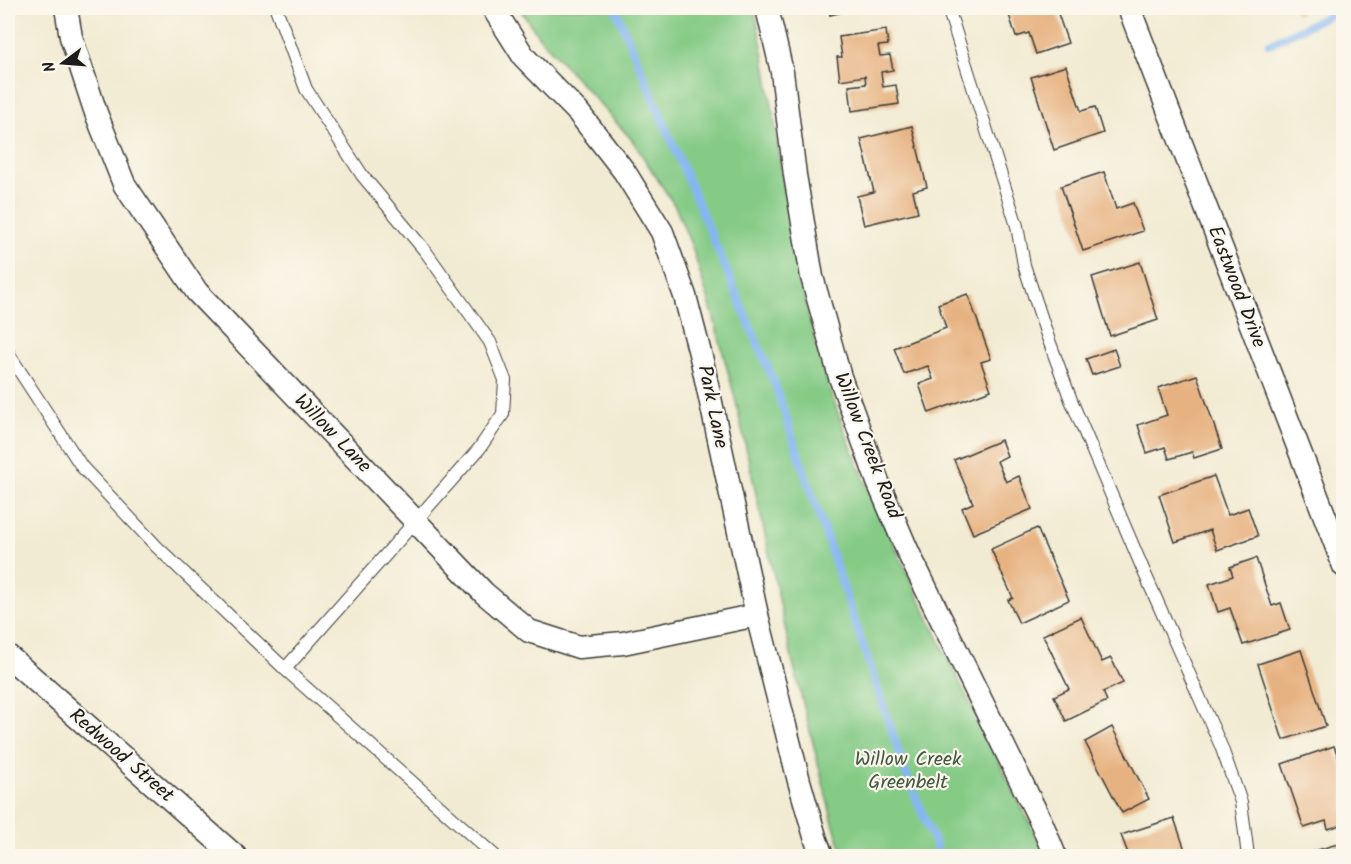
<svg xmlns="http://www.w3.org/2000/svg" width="1351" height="864" viewBox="0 0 1351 864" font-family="Kalam,sans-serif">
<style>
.green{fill:#85cb86;stroke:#507451;stroke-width:1.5}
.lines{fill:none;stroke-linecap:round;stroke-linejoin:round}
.stream{stroke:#86b6f1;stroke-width:8}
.building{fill:#e7b281}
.lane-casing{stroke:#3c3b37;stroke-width:14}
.street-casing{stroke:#3c3b37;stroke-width:25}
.lane{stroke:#fff;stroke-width:12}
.street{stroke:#fff;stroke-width:22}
.labels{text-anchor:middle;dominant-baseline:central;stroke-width:4.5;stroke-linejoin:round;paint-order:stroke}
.street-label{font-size:20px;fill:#1c1c1c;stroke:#fbf7ec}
.park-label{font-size:20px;fill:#415941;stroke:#fbf7ec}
</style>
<rect width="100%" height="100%" fill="#fbf7ec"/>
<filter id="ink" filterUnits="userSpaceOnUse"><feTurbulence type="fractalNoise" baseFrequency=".0167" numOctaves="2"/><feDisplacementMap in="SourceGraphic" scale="12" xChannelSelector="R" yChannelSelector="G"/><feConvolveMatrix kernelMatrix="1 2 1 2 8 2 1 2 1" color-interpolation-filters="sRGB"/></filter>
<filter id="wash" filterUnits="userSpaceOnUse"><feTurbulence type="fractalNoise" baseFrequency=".008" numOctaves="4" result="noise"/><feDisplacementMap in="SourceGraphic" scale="24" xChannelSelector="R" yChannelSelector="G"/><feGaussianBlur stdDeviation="1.35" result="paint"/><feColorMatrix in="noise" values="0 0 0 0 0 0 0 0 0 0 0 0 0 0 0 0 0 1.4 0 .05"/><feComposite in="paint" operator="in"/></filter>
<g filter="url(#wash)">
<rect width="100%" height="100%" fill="#f2ebd3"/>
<!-- green -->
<path class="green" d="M 519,8 L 754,8 C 763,45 768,82 774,119 C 787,203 798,288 823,369 C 846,443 879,513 912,583 C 955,675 1001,765 1046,856 L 844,856 L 833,823 L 792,659 L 736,402 L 713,315 L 692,247 L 675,206 L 632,140 L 540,38 Z"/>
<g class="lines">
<!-- stream -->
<g class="stream">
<path d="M 615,8 L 774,382 L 907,776 L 940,856"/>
<path d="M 1269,44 L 1344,8"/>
</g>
</g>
<g id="blocks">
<!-- building -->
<g class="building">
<path d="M 828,8 L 858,8 L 830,15 Z"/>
<path d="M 1007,8 L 1056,8 L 1068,43 L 1036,54 L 1029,33 L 1016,37 Z"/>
<path d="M 1293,8 L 1312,8 L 1296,14 Z"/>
<path d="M 886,30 L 888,45 L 878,46 L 880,56 L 890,55 L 893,70 L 881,72 L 883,87 L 896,85 L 899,104 L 852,111 L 849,86 L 866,84 L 865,76 L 840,80 L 837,57 L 842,57 L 839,37 Z"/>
<path d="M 1066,66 L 1081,111 L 1095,107 L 1103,133 L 1054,150 L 1031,77 Z"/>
<path d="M 912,126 L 927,187 L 913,191 L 918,212 L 864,225 L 857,196 L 874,192 L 861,139 Z"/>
<path d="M 1104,172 L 1116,209 L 1133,203 L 1143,231 L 1083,251 L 1061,186 Z"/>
<path d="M 1140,262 L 1158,320 L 1110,336 L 1092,277 Z"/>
<path d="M 968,294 L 991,359 L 981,362 L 991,390 L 929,413 L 919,384 L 933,379 L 928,366 L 904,374 L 894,348 L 946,328 L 938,304 Z"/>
<path d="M 1114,349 L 1120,366 L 1092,375 L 1086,359 Z"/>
<path d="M 1197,375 L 1222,449 L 1194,458 L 1192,452 L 1169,459 L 1165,447 L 1147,453 L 1138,425 L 1167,415 L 1158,388 Z"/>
<path d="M 1001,440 L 1007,456 L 997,461 L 1006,482 L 1019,476 L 1032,509 L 973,534 L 962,508 L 973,503 L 954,460 Z"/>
<path d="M 1214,476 L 1228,515 L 1248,508 L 1258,536 L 1217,550 L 1210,530 L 1175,542 L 1159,495 Z"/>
<path d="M 1037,528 L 1069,600 L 1019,623 L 1008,600 L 1013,598 L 991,549 Z"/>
<path d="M 1256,558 L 1272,606 L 1281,603 L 1290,630 L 1243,645 L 1230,608 L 1218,612 L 1209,584 L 1233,576 L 1230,567 Z"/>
<path d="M 1081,617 L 1102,662 L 1111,658 L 1123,683 L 1103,692 L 1107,701 L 1066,721 L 1054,696 L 1069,689 L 1043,635 Z"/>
<path d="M 1301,650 L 1326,726 L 1283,740 L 1258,664 Z"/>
<path d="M 1112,727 L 1149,799 L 1122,813 L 1085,742 Z"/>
<path d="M 1334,746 L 1344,773 L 1344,824 L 1328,829 L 1326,821 L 1304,828 L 1282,764 Z"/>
<path d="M 1174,818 L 1185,850 L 1174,854 L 1175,856 L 1129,856 L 1121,835 Z"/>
<path d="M 1344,842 L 1344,856 L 1315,856 L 1314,851 Z"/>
</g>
</g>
</g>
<g filter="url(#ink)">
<use href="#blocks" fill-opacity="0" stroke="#3c3b37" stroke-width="1.5"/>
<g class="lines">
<defs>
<g id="lane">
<path d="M 276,8 L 306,89 L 362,175 L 426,252 L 490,342 L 505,380 L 503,414 L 479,449 L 285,669"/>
<path d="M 948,8 L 1017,226 L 1024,265 L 1047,335 L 1071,400 L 1145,574 L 1221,746 L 1241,802 L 1248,856"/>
<path d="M 8,353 L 82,467 L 157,547 L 285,669 L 495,856"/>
</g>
<g id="street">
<path d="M 66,8 L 71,37 L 96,113 L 124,184 L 197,292 L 484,593 L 529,631 L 579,647 L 623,643 L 757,615"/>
<path d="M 493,8 L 524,57 L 578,112 L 624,171 L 662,232 L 685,296 L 702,361 L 757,615 L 799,781 L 816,840 L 822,856"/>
<path d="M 767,8 L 782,72 L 795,175 L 812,277 L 840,377 L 878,482 L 908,552 L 1042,824 L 1055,856"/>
<path d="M 1129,8 L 1344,566"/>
<path d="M 8,656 L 235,856"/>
</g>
</defs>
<!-- lane casing -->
<use href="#lane" class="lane-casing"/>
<!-- street casing -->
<use href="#street" class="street-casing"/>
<!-- lane -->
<use href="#lane" class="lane"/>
<!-- street -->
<use href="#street" class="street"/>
</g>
</g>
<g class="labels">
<!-- street labels -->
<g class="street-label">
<text transform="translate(1236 287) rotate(69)">Eastwood Drive</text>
<text transform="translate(712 407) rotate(78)">Park Lane</text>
<text transform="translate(332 434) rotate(46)">Willow Lane</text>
<text transform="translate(867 446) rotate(69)">Willow Creek Road</text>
<text transform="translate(121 756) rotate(41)">Redwood Street</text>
</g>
<!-- park labels -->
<g class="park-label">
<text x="908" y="760">Willow Creek<tspan x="908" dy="23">Greenbelt</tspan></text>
</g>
</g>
<!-- margin -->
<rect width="1351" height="864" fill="none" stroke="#fbf7ec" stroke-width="30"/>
<!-- north arrow -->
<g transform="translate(63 63) rotate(254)" stroke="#fbf7ec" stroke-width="4.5" paint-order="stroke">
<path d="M0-4.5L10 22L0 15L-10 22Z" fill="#1c1c1c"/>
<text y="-9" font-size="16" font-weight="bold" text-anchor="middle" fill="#1c1c1c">N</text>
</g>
</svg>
